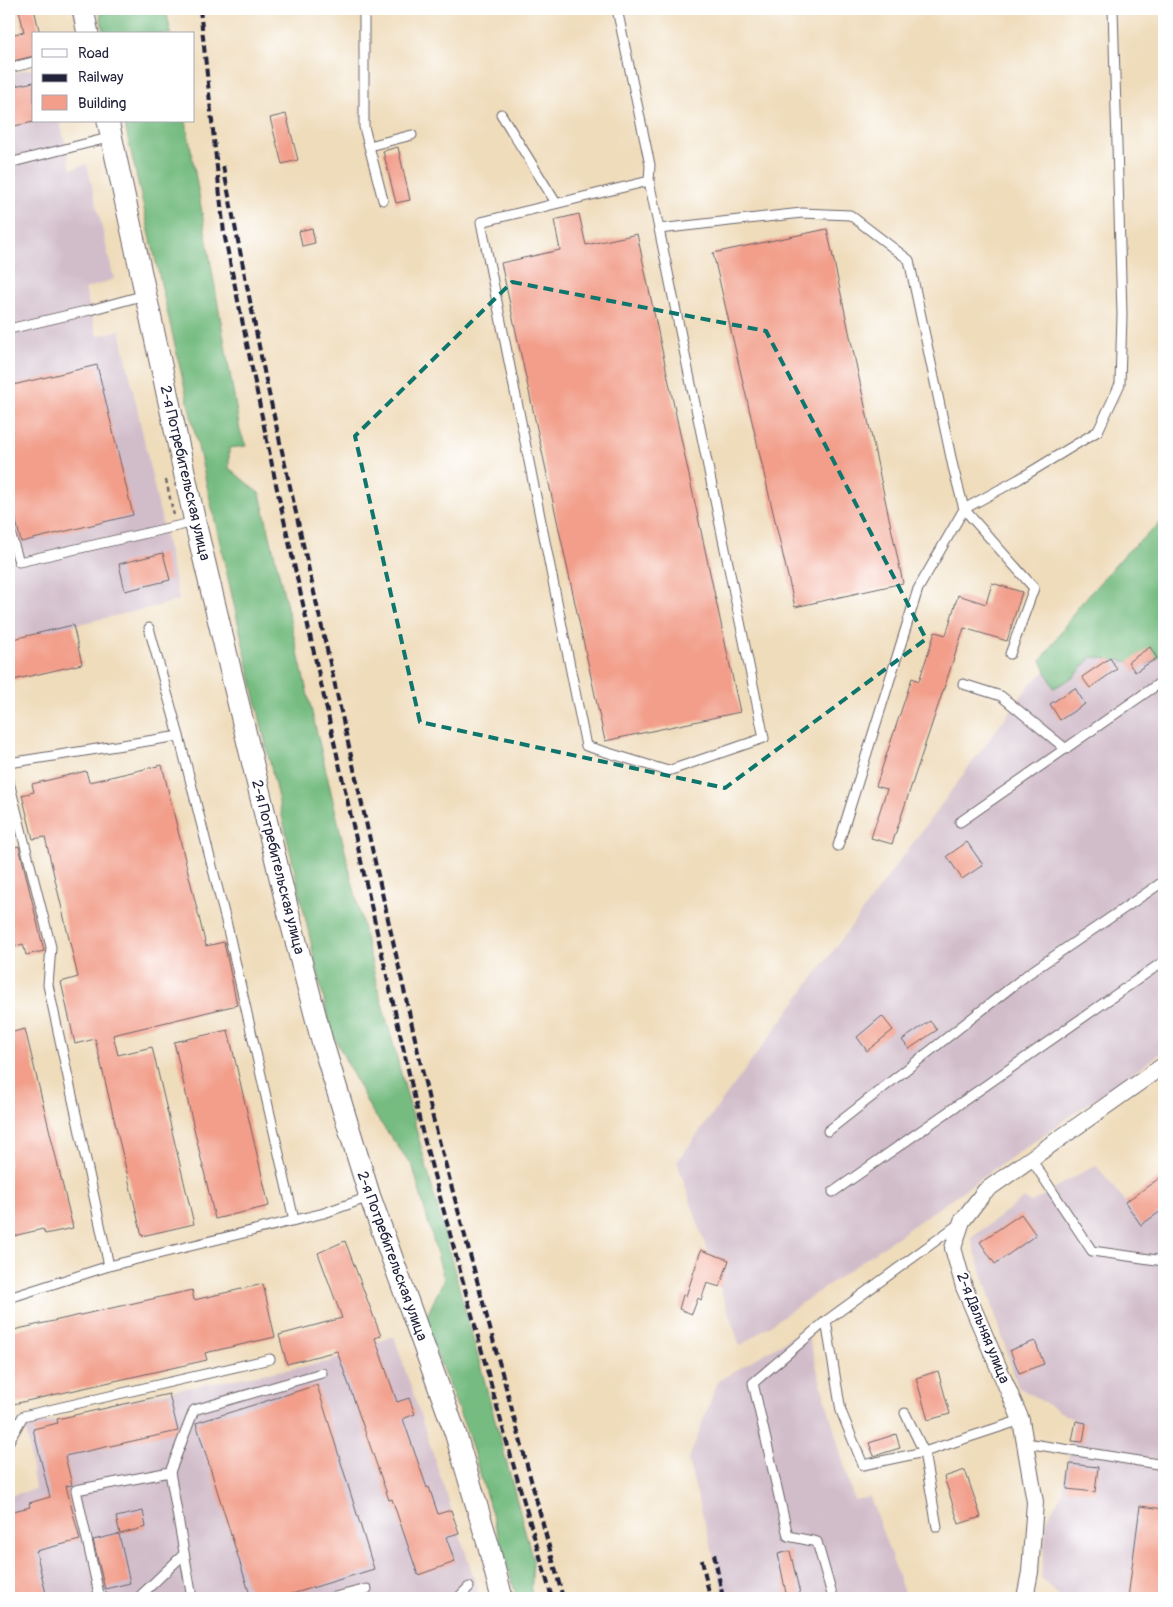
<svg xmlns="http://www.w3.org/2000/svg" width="1173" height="1607" viewBox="0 0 1173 1607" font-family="Pangolin,sans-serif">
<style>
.industrial{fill:#d1bdca}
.forest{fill:#76bc81;stroke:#4c6f5e}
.building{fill:#f29e8a}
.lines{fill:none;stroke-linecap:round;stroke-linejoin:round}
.service-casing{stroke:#6a6368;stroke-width:11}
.minor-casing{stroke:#6a6368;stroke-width:18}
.tertiary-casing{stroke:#6a6368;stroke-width:23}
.path{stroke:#6a6368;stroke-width:2.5;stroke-dasharray:4 4;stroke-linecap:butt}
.service{stroke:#fff;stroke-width:9}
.minor{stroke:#fff;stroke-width:16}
.tertiary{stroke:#fff;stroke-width:21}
.rail{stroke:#22223b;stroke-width:4;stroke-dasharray:8 4;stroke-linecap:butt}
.marked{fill:none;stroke:#0f766e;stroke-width:4;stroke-dasharray:10 6;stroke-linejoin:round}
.labels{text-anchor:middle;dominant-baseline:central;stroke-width:4;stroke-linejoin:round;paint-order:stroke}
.street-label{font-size:15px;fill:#22223b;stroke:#fff}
</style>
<rect width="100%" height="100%" fill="#fff"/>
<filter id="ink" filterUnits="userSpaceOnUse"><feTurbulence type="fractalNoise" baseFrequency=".02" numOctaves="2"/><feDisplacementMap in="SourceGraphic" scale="10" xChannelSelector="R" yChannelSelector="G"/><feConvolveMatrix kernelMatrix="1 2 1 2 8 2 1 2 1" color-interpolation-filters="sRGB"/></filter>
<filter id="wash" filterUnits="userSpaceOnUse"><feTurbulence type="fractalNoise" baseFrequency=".0096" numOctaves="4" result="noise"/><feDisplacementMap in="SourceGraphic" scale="20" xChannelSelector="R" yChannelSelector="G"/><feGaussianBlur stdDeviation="1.12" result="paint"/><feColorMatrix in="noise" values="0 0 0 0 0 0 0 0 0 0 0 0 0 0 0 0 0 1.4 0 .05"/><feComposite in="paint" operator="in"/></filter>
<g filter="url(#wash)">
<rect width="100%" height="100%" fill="#efdcbb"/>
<!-- industrial -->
<g class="industrial">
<path d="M 34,68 L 34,121 L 60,121 L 71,169 L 87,164 L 114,279 L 85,289 L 97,336 L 120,330 L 179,600 L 162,605 L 9,640 L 9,74 Z"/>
<path d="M 1164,573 L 1164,1051 L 740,1346 L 677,1162 L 1031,683 Z"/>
<path d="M 1096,1165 L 1125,1202 L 1164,1175 L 1164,1598 L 1060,1598 L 1041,1578 L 1047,1519 L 1063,1491 L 1074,1420 L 1018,1387 L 971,1238 L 1024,1198 L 1031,1203 L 1051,1190 Z"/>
<path d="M 806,1329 L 854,1500 L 870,1497 L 906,1598 L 725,1598 L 688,1461 L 718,1381 Z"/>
<path d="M 394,1336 L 478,1590 L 477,1598 L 9,1598 L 9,1496 L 35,1489 L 26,1428 L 175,1390 L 328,1362 Z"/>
</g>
<!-- forest -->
<g class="forest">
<path d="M 99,9 L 166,9 L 171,34 L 104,34 Z"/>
<path d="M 124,121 L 186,121 L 240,431 L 246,446 L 229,448 L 229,468 L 260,494 L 376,981 L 533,1560 L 531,1598 L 517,1598 L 468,1434 L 424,1322 L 444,1279 L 413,1167 L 371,1110 L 331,1031 Z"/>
<path d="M 1164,520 L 1164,654 L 1148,664 L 1092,657 L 1074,677 L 1054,688 L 1041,661 L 1078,607 L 1127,552 Z"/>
</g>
<g id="blocks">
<!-- building -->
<g class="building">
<path d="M 26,9 L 34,9 L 40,34 L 34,34 L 34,56 L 9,62 L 9,35 L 24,32 L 19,10 Z"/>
<path d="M 34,82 L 34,122 L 9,127 L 9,87 Z"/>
<path d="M 286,114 L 298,160 L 282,164 L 270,118 Z"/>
<path d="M 398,147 L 410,200 L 396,203 L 383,151 Z"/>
<path d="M 579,214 L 586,245 L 637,234 L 740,712 L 605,741 L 501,263 L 560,250 L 554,220 Z"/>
<path d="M 312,228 L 315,243 L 302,246 L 299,231 Z"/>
<path d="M 827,229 L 903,583 L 795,607 L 713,253 Z"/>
<path d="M 97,365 L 133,515 L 21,542 L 9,491 L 9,386 Z"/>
<path d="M 163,553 L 170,580 L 125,591 L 119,564 Z"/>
<path d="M 992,583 L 1022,592 L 1007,641 L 964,628 L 892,844 L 871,838 L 887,789 L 876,786 L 912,678 L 919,681 L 935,632 L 946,635 L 958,595 L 986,604 Z"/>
<path d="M 73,625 L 82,664 L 9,681 L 9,640 Z"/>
<path d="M 1150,647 L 1157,658 L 1135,672 L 1128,662 Z"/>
<path d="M 1110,658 L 1117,669 L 1090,688 L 1082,677 Z"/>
<path d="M 1075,688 L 1085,704 L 1060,720 L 1050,704 Z"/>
<path d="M 162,765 L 206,946 L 224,942 L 237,1005 L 113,1035 L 118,1055 L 152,1047 L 194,1224 L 142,1236 L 95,1039 L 75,1044 L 61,982 L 78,977 L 45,837 L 33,839 L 22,795 L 34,792 L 32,784 L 86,771 L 89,782 Z"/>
<path d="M 967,842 L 983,865 L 962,879 L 947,856 Z"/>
<path d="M 19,846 L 44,951 L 26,955 L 23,944 L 9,948 L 9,849 Z"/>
<path d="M 882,1016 L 893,1030 L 867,1051 L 857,1037 Z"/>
<path d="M 930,1021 L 937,1030 L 909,1049 L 902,1040 Z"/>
<path d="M 25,1029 L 73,1228 L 45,1234 L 43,1229 L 9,1237 L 9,1033 Z"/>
<path d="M 228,1030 L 269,1206 L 215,1219 L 174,1042 Z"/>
<path d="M 1164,1175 L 1164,1209 L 1141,1225 L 1125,1202 Z"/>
<path d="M 1021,1214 L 1036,1235 L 995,1264 L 980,1242 Z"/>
<path d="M 345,1241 L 381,1336 L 375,1338 L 397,1402 L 409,1398 L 415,1414 L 403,1419 L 427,1488 L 429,1487 L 438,1514 L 451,1510 L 459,1533 L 446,1537 L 455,1562 L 418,1575 L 392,1499 L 389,1500 L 337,1351 L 287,1364 L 279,1335 L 342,1318 L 318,1253 Z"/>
<path d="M 701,1250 L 729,1260 L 720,1287 L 707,1283 L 701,1300 L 698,1298 L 692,1314 L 679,1309 L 683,1295 L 686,1296 Z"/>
<path d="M 263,1284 L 275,1337 L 205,1353 L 207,1360 L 9,1405 L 9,1331 L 192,1290 L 194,1300 Z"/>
<path d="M 1035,1341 L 1044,1364 L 1019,1373 L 1010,1350 Z"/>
<path d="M 938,1371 L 950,1414 L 928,1420 L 916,1378 Z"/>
<path d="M 317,1385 L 374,1569 L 279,1598 L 251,1598 L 196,1423 Z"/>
<path d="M 169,1394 L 178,1431 L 65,1456 L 72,1485 L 66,1486 L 80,1540 L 36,1551 L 47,1598 L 9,1598 L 9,1512 L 30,1507 L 29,1503 L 50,1497 L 33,1429 L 58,1423 L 57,1419 Z"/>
<path d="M 1076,1421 L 1086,1423 L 1083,1442 L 1072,1441 Z"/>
<path d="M 896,1434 L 900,1448 L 874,1456 L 869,1443 Z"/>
<path d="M 1070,1464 L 1098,1467 L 1095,1492 L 1067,1489 Z"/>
<path d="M 965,1470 L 981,1517 L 959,1524 L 944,1477 Z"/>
<path d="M 1140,1506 L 1164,1509 L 1164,1598 L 1128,1598 Z"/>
<path d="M 143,1511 L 146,1527 L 120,1534 L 116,1517 Z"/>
<path d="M 119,1534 L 130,1583 L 105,1589 L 93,1540 Z"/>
<path d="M 790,1551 L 801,1598 L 787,1598 L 778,1554 Z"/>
</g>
</g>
</g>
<g filter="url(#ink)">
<use href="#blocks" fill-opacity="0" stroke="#6a6368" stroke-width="1"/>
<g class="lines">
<defs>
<g id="service">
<path d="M 364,9 L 364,127 L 383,200"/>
<path d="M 617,9 L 650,165 L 649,181 L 659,229 L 764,738 L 668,771 L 586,746 L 481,222 L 649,181"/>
<path d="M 9,68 L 34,62"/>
<path d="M 501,114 L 556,203"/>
<path d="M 369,146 L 412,135"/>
<path d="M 9,163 L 112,137"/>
<path d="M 659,229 L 802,213 L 850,215 L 909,260 L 953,467 L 964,509 L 1019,479 L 1098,431 L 1120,384 L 1122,314 L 1113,9"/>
<path d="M 9,329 L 90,310 L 145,295"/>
<path d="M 9,529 L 19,562 L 195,522"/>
<path d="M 149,628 L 179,736"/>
<path d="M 963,684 L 1001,696 L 1066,749"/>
<path d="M 9,763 L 179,736 L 226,921 L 294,1220"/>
<path d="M 9,782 L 51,947 L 48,985 L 109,1266"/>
<path d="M 960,822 L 1164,680"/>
<path d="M 838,846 L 918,589 L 964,509 L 1034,588 L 1010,654"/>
<path d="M 828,1131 L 1028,974 L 1164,881"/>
<path d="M 1031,1159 L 1092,1251 L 1164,1261"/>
<path d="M 833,1192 L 1164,961"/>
<path d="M 9,1298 L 109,1266 L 324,1213 L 369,1197"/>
<path d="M 826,1321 L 841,1411 L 863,1465 L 924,1452 L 1021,1420"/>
<path d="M 905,1413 L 924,1452 L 937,1527"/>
<path d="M 9,1441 L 23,1416 L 270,1359"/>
<path d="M 1026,1443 L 1164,1465"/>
<path d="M 105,1598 L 99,1594 L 76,1490 L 170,1472"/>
<path d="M 138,1598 L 184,1554"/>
<path d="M 192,1598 L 170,1472 L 194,1410 L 322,1373"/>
<path d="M 331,1598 L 367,1589"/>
<path d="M 458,1598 L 469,1587"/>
<path d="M 833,1598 L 817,1542 L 788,1536 L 753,1383 L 826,1321 L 960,1223"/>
</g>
<path id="minor" d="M 1025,1598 L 1030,1572 L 1035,1502 L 1021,1420 L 964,1287 L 953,1248 L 962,1221 L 985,1191 L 1164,1065"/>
<g id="tertiary">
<path d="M 83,9 L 88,34"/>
<path d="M 108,121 L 195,522 L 288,911 L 322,1041 L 370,1197 L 455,1432 L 488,1544 L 502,1598"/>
</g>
</defs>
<!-- service casing -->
<use href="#service" class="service-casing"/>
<!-- minor casing -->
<use href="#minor" class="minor-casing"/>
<!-- tertiary casing -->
<use href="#tertiary" class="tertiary-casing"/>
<!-- path -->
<path class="path" d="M 166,480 L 174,516"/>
<!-- service -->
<use href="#service" class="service"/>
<!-- minor -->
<use href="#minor" class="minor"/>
<!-- tertiary -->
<use href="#tertiary" class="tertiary"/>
<!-- rail -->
<g class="rail">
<path d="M 200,9 L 224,233 L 277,489 L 422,1131 L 505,1436 L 552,1598"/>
<path d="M 223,166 L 265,376 L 433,1118 L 563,1598"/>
<path d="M 714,1554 L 723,1598"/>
<path d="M 702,1560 L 710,1598"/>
</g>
</g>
</g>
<!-- marked area -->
<path class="marked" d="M 512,282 L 766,331 L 926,639 L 725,788 L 420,722 L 355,436 Z"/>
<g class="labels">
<!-- street labels -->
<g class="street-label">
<text transform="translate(185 473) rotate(77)">2-я Потребительская улица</text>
<text transform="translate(278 867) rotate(76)">2-я Потребительская улица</text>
<text transform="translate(392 1256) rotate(70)">2-я Потребительская улица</text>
<text transform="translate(983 1328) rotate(68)">2-я Дальняя улица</text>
</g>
</g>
<!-- margin -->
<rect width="1173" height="1607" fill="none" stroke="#fff" stroke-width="30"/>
<!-- legend -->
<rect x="32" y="32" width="162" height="90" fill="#ffffff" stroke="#a7a7b1"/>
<rect x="42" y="49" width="25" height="8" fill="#ffffff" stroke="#a7a7b1"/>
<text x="78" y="58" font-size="15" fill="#22223b">Road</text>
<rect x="42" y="74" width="25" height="8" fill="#22223b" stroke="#a7a7b1"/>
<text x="78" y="82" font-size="15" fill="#22223b">Railway</text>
<rect x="42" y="95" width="25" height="15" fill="#f29e8a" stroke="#a7a7b1"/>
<text x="78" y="108" font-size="15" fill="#22223b">Building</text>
</svg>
